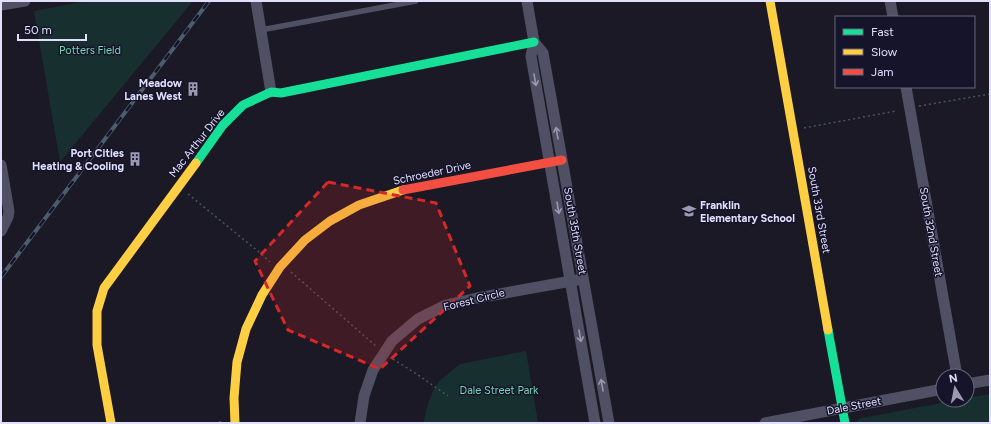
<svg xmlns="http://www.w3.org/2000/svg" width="991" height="424" viewBox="0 0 991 424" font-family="Figtree,sans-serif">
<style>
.green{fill:#182f2f}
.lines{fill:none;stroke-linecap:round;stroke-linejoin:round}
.path{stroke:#495560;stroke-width:1.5;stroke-dasharray:2 3;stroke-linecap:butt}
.lane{stroke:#505064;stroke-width:5.5}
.street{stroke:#505064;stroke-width:11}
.fast{stroke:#16e098;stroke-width:9}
.slow{stroke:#ffcf43;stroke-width:9}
.jam{stroke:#f24e42;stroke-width:9}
.rail-casing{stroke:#4a5f6b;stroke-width:4}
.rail{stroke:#16142a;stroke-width:2.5;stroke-dasharray:8;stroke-linecap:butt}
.oneway{stroke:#9898b0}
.marked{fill:#d62828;fill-opacity:0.2;stroke:#d62828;stroke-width:3;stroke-dasharray:8 5;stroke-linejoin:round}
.labels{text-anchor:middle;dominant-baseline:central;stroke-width:3;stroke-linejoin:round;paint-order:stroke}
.park-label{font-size:11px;fill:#73d5b3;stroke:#16142a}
.poi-label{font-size:11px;font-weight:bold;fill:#e1e0fc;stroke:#16142a;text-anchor:end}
.street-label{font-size:11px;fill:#e1e0fc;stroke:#16142a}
</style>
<rect width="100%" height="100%" fill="#1a1925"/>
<!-- green -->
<g class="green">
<path d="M 86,1 L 193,1 L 60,162 L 34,11 Z"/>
<path d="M 526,351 L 538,423 L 423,423 L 428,404 L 433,391 L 439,381 L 460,364 Z"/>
<path d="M 990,394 L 990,423 L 857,423 L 858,420 L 862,418 L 957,400 L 967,400 L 967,398 Z"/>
</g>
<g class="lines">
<!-- path -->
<g class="path">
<path d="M 919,106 L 990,94"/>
<path d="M 804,128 L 896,111"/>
<path d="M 188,194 L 259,252 L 270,262"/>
<path d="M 291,272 L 377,347"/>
<path d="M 393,359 L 418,375 L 448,396"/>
<path d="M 214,423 L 223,421"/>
</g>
<!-- lane -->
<path class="lane" d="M 261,30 L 416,1"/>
<!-- street -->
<g class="street">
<path d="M 256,1 L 271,92"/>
<path d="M 527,1 L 534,42 L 531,56 L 595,423"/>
<path d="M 890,1 L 893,17"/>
<path d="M 1,5 L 25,1"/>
<path d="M 534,42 L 543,53 L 609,423"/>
<path d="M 906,87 L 957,376"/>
<path d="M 1,165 L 9,211 L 8,217 L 1,231"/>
<path d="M 967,384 L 990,380"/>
<path d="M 360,423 L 364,396 L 373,370 L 392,341 L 418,319 L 446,305 L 477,298 L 577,280"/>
<path d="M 765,423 L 943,389"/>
</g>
<!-- fast -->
<g class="fast">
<path d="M 196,163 L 223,125 L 243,105 L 271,92 L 281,93 L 534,42"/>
<path d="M 828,330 L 845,423"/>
</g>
<!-- slow -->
<g class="slow">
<path d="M 770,1 L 828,330"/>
<path d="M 111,423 L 97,345 L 97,311 L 104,288 L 196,163"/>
<path d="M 235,423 L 234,398 L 237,362 L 246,329 L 262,295 L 280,267 L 305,240 L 330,221 L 359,205 L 403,190"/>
</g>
<!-- jam -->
<path class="jam" d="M 403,190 L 562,160"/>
<defs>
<path id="rail" d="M 1,277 L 209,1"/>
</defs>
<!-- rail casing -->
<use href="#rail" class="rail-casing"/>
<!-- rail -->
<use href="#rail" class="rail"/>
</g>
<!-- one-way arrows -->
<defs><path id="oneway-shaft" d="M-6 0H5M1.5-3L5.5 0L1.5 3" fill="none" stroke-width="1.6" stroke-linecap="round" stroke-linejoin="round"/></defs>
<g class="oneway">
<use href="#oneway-shaft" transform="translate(535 80) rotate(80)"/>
<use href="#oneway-shaft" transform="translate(557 133) rotate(-100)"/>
<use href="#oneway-shaft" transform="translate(558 208) rotate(80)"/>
<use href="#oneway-shaft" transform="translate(580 336) rotate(80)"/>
<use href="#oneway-shaft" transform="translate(602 385) rotate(-100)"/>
</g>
<!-- marked area -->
<path class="marked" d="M 328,182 L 436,203 L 470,286 L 380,369 L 288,330 L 255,261 Z"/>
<!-- icons -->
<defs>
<symbol id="building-bare" viewBox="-9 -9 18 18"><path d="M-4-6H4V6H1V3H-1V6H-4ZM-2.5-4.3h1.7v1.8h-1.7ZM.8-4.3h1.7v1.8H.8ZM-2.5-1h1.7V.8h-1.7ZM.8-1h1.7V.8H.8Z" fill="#9b9ab1" stroke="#16142a" stroke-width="2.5" paint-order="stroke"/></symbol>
<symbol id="school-bare" viewBox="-9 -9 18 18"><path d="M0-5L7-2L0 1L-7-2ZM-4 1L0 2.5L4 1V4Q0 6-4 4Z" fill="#9b9ab1" stroke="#16142a" stroke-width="2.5" paint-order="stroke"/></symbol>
</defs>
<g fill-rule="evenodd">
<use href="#building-bare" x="183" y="79" width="20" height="20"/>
<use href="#building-bare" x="125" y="149" width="20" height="20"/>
<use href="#school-bare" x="679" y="201" width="20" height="20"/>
</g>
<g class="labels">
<!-- park labels -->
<g class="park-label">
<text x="90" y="50">Potters Field</text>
<text x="499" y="390">Dale Street Park</text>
</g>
<!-- poi labels -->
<g class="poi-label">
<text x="182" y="83">Meadow<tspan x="182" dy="13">Lanes West</tspan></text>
<text x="124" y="153">Port Cities<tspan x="124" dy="13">Heating &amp; Cooling</tspan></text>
<text x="700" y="205" text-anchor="start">Franklin<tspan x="700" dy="13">Elementary School</tspan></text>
</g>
<!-- street labels -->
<g class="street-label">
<text transform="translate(197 143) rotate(-52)">Mac Arthur Drive</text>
<text transform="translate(432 173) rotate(-12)">Schroeder Drive</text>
<text transform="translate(819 210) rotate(80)">South 33rd Street</text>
<text transform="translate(575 231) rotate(80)">South 35th Street</text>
<text transform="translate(931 232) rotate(80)">South 32nd Street</text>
<text transform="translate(474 300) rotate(-14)">Forest Circle</text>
<text transform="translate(854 406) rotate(-11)">Dale Street</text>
</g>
</g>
<!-- border -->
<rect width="991" height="424" fill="none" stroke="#e1e0fc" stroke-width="4"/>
<!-- legend -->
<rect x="835" y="16" width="140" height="72" fill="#16142a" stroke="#67667e"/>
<rect x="843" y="29" width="20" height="6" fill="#16e098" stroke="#67667e"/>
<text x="871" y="36" font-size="12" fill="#e1e0fc">Fast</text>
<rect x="843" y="49" width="20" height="6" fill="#ffcf43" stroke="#67667e"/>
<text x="871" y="56" font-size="12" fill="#e1e0fc">Slow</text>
<rect x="843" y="69" width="20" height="6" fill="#f24e42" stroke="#67667e"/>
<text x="871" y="76" font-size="12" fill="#e1e0fc">Jam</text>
<!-- north arrow -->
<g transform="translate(955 388) rotate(350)"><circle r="19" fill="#16142a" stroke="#67667e"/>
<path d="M0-3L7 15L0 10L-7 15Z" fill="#9b9ab1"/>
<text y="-6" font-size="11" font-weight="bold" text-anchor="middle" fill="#e1e0fc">N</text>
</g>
<!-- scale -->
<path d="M18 34v6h68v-6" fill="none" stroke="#e1e0fc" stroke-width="2"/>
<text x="24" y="34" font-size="12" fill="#e1e0fc" stroke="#16142a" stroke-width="3" paint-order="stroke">50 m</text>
</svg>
